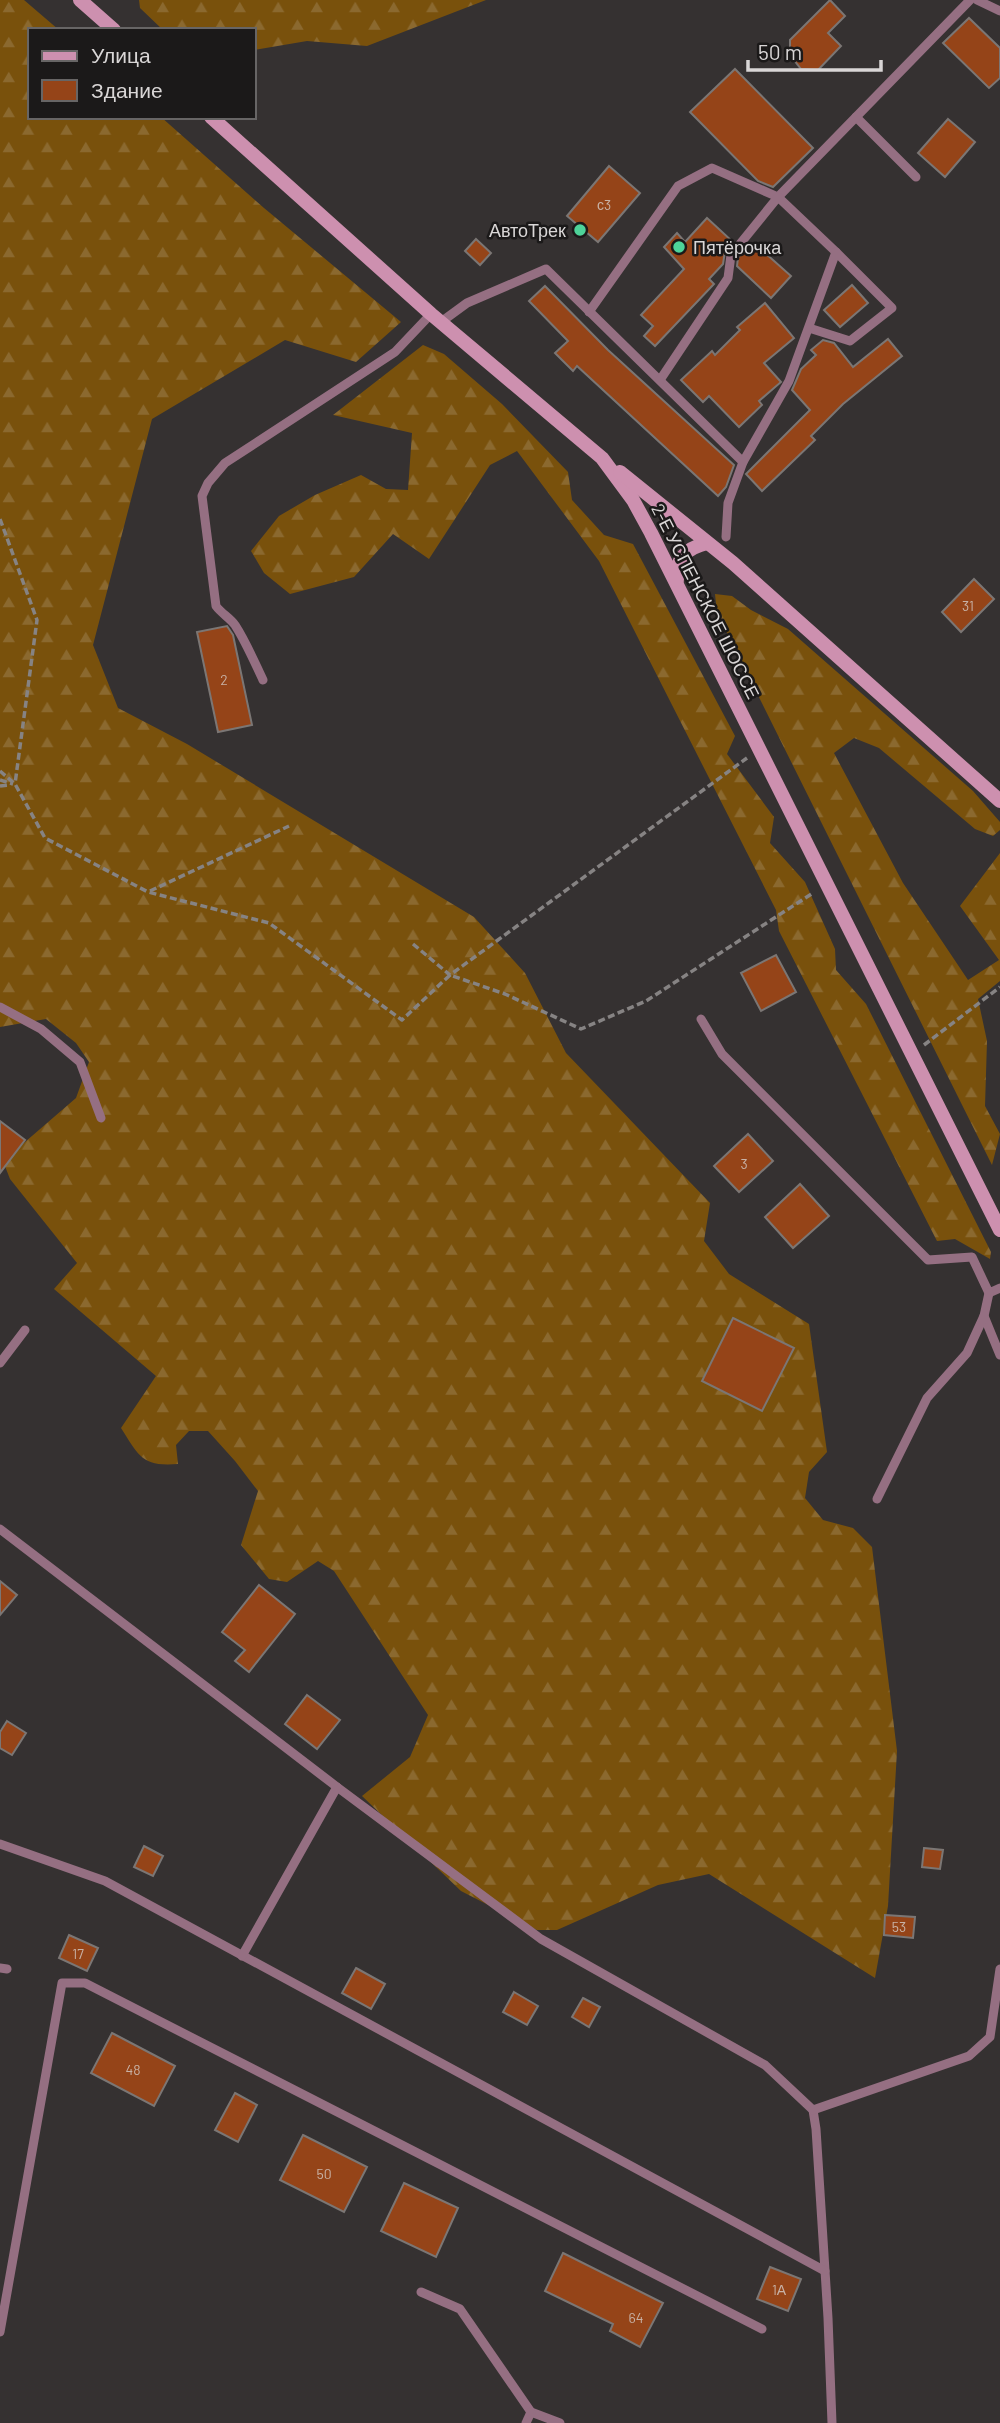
<svg xmlns="http://www.w3.org/2000/svg" width="1000" height="2423" viewBox="0 0 1000 2423" font-family="Barlow,sans-serif">
<style>
.forest{fill:url(#forest-firs)}
.building{fill:#954418;stroke:#7b7674;stroke-width:2}
.lines{fill:none;stroke-linecap:round;stroke-linejoin:round}
.path{stroke:#868383;stroke-width:3.5;stroke-dasharray:7 3.5;stroke-linecap:butt}
.lane{stroke:#956f82;stroke-width:9}
.secondary{stroke:#cd90af;stroke-width:14}
.poi-dot{fill:#4ed399;stroke:#1b1919;stroke-width:2.5}
.labels{text-anchor:middle;dominant-baseline:central;stroke-width:5;stroke-linejoin:round;paint-order:stroke}
.number-label{font-size:14px;fill:#c8b2a6}
.poi-label{font-size:18px;fill:#d9d6d6;stroke:#1b1919;text-anchor:end}
.street-label{font-size:18px;fill:#d9d6d6;stroke:#1b1919}
</style>
<defs>
<pattern id="forest-firs" width="22" height="20" patternUnits="userSpaceOnUse" patternTransform="scale(1.75)"><rect width="22" height="20" fill="#79510c"/><path d="M5 1l3.5 6h-7zM16 11l3.5 6h-7z" fill="#8b692f"/></pattern>
</defs>
<rect width="100%" height="100%" fill="#353131"/>
<!-- forest -->
<g class="forest">
<path d="M 0,0 L 24,0 L 59,30 L 30,30 L 30,117 L 161,117 L 264,208 L 401,322 L 356,362 L 285,340 L 152,419 L 93,645 L 118,708 L 187,744 L 474,917 L 525,973 L 566,1053 L 710,1203 L 704,1241 L 729,1274 L 809,1324 L 827,1452 L 809,1472 L 805,1498 L 823,1520 L 853,1528 L 872,1547 L 897,1751 L 888,1906 L 875,1978 L 709,1874 L 658,1885 L 557,1930 L 537,1930 L 461,1891 L 362,1796 L 410,1757 L 428,1715 L 334,1571 L 318,1561 L 287,1582 L 269,1579 L 241,1545 L 258,1491 L 235,1461 L 208,1431 L 189,1431 L 176,1445 L 178,1464 C 142,1467 139,1456 121,1428 L 156,1376 L 54,1289 L 77,1263 L 10,1179 L 3,1161 L 76,1098 L 89,1062 L 76,1043 L 46,1019 L 0,1027 Z"/>
<path d="M 139,0 L 486,0 L 367,46 L 307,41 L 254,50 L 254,30 L 163,30 L 140,8 Z"/>
<path d="M 423,345 L 444,354 L 502,404 L 568,472 L 572,500 L 604,535 L 633,544 L 735,736 L 727,754 L 774,817 L 770,843 L 805,882 L 835,949 L 836,970 L 866,1004 L 991,1252 L 990,1259 L 955,1239 L 937,1241 L 779,931 L 776,910 L 599,561 L 517,451 L 490,465 L 429,559 L 393,534 L 354,577 L 290,594 L 264,573 L 251,551 L 279,516 L 315,495 L 361,475 L 386,489 L 408,490 L 412,433 L 333,415 Z"/>
<path d="M 715,594 L 732,596 L 751,610 L 788,629 L 973,791 L 1000,822 L 1000,830 L 993,836 L 975,829 L 879,748 L 854,738 L 834,753 L 903,883 L 968,980 L 999,960 L 960,906 L 1000,853 L 1000,981 L 978,999 L 987,1041 L 985,1106 L 1000,1134 L 992,1165 L 717,613 Z"/>
</g>
<!-- building -->
<g class="building">
<path d="M 830,0 L 845,16 L 828,33 L 841,46 L 818,70 L 801,69 L 790,55 L 790,40 Z"/>
<path d="M 969,18 L 1000,48 L 1000,78 L 989,88 L 943,43 Z"/>
<path d="M 735,69 L 813,148 L 773,187 L 758,181 L 690,112 Z"/>
<path d="M 948,119 L 975,142 L 945,177 L 918,153 Z"/>
<path d="M 609,166 L 640,193 L 598,242 L 567,216 Z"/>
<path d="M 707,218 L 733,242 L 725,251 L 723,264 L 709,279 L 714,284 L 655,346 L 644,336 L 653,326 L 641,315 L 684,269 L 664,247 L 677,233 L 685,242 Z"/>
<path d="M 476,239 L 491,253 L 480,265 L 465,251 Z"/>
<path d="M 755,244 L 791,276 L 771,298 L 737,266 L 738,258 L 743,251 L 746,254 Z"/>
<path d="M 852,285 L 868,303 L 840,327 L 824,310 Z"/>
<path d="M 545,286 L 608,350 L 734,465 L 726,487 L 718,496 L 577,366 L 573,371 L 555,353 L 568,341 L 529,301 Z"/>
<path d="M 765,303 L 794,338 L 764,363 L 781,382 L 759,401 L 762,405 L 739,427 L 709,396 L 703,402 L 681,380 L 712,351 L 715,355 L 740,330 L 737,327 Z"/>
<path d="M 888,339 L 902,356 L 843,404 L 811,436 L 815,440 L 762,491 L 746,474 L 810,410 L 792,390 L 801,369 L 816,355 L 811,350 L 823,340 L 834,343 L 853,367 Z"/>
<path d="M 974,579 L 994,599 L 961,632 L 942,612 Z"/>
<path d="M 227,626 L 233,635 L 252,725 L 218,732 L 197,632 Z"/>
<path d="M 776,955 L 796,992 L 761,1011 L 741,973 Z"/>
<path d="M 0,1121 L 25,1140 L 0,1173 Z"/>
<path d="M 748,1134 L 773,1161 L 739,1192 L 714,1166 Z"/>
<path d="M 800,1184 L 829,1216 L 793,1248 L 765,1217 Z"/>
<path d="M 733,1318 L 794,1348 L 762,1411 L 702,1381 Z"/>
<path d="M 0,1581 L 17,1595 L 0,1615 Z"/>
<path d="M 259,1585 L 295,1614 L 249,1672 L 235,1661 L 245,1650 L 222,1632 Z"/>
<path d="M 307,1695 L 340,1720 L 317,1749 L 285,1724 Z"/>
<path d="M 7,1721 L 26,1733 L 12,1755 L 0,1748 L 0,1732 Z"/>
<path d="M 144,1846 L 163,1856 L 153,1876 L 134,1867 Z"/>
<path d="M 924,1848 L 943,1850 L 940,1869 L 922,1867 Z"/>
<path d="M 885,1915 L 915,1917 L 913,1938 L 884,1935 Z"/>
<path d="M 69,1935 L 98,1948 L 87,1971 L 59,1958 Z"/>
<path d="M 356,1968 L 385,1984 L 371,2009 L 342,1993 Z"/>
<path d="M 514,1992 L 538,2006 L 527,2025 L 503,2012 Z"/>
<path d="M 583,1998 L 600,2007 L 589,2027 L 572,2017 Z"/>
<path d="M 112,2033 L 175,2066 L 154,2106 L 91,2073 Z"/>
<path d="M 235,2093 L 257,2105 L 238,2142 L 215,2130 Z"/>
<path d="M 303,2135 L 367,2167 L 344,2212 L 280,2180 Z"/>
<path d="M 404,2183 L 458,2208 L 436,2257 L 381,2231 Z"/>
<path d="M 563,2253 L 663,2303 L 640,2347 L 610,2331 L 613,2324 L 545,2291 Z"/>
<path d="M 770,2267 L 801,2279 L 788,2311 L 757,2299 Z"/>
</g>
<g class="lines">
<!-- path -->
<g class="path">
<path d="M 0,519 L 37,620 L 15,784"/>
<path d="M 0,771 L 15,784 L 45,838 L 148,892 L 269,923 L 402,1020 L 450,975 L 505,994 L 581,1029 L 646,1001 L 813,893"/>
<path d="M 0,780 L 13,784"/>
<path d="M 0,786 L 9,785"/>
<path d="M 150,891 L 289,826"/>
<path d="M 413,944 L 450,975 L 747,758"/>
<path d="M 924,1045 L 1000,987"/>
</g>
<!-- lane -->
<g class="lane">
<path d="M 977,0 L 1000,11"/>
<path d="M 856,117 L 916,177"/>
<path d="M 589,312 L 678,186 L 712,168 L 778,197 L 970,0"/>
<path d="M 441,322 L 467,303 L 546,269 L 743,462"/>
<path d="M 660,380 L 728,278 L 731,255 L 778,197 L 836,252"/>
<path d="M 726,537 L 728,503 L 743,462 L 789,381 L 836,252 L 892,308 L 850,341 L 809,328"/>
<path d="M 263,680 C 254,661 246,642 235,625 C 230,618 221,613 216,606 L 202,496 L 208,483 L 225,463 L 395,352 L 431,314"/>
<path d="M 0,1007 L 41,1029 L 80,1062 L 101,1118"/>
<path d="M 701,1019 L 722,1054 L 928,1260 L 972,1257 L 989,1293 L 1000,1288"/>
<path d="M 984,1316 L 1000,1355"/>
<path d="M 0,1363 L 25,1330"/>
<path d="M 877,1499 L 927,1398 L 967,1353 L 984,1316 L 989,1293"/>
<path d="M 0,1529 L 337,1787 L 541,1939 L 765,2065 L 813,2110 L 816,2129 L 828,2318 L 832,2423"/>
<path d="M 0,1844 L 105,1881 L 825,2271"/>
<path d="M 242,1956 L 337,1787"/>
<path d="M 0,1968 L 7,1969"/>
<path d="M 813,2110 L 969,2056 L 990,2037 L 1000,1969"/>
<path d="M 421,2292 L 460,2309 L 531,2412 L 560,2423"/>
<path d="M 0,2332 L 62,1983 L 85,1983 L 762,2329"/>
<path d="M 526,2423 L 531,2412"/>
</g>
<!-- secondary -->
<g class="secondary">
<path d="M 80,0 L 114,30"/>
<path d="M 211,117 L 431,314 L 602,458 L 633,500 L 651,533 L 1000,1230"/>
<path d="M 620,472 L 733,563 L 1000,801"/>
<path d="M 677,580 C 675,558 687,548 707,543"/>
</g>
</g>
<!-- markers -->
<g class="poi-dot">
<circle cx="580" cy="230" r="7"/>
<circle cx="679" cy="247" r="7"/>
</g>
<g class="labels">
<!-- number labels -->
<g class="number-label">
<text x="604" y="204">с3</text>
<text x="968" y="605">31</text>
<text x="224" y="679">2</text>
<text x="744" y="1163">3</text>
<text x="899" y="1926">53</text>
<text x="78" y="1953">17</text>
<text x="133" y="2069">48</text>
<text x="324" y="2173">50</text>
<text x="779" y="2289">1А</text>
<text x="636" y="2317">64</text>
</g>
<!-- poi labels -->
<g class="poi-label">
<text x="566" y="230">АвтоТрек</text>
<text x="693" y="247" text-anchor="start">Пятёрочка</text>
</g>
<!-- street labels -->
<g class="street-label">
<text transform="translate(706 601) rotate(63)">2-Е УСПЕНСКОЕ ШОССЕ</text>
</g>
</g>
<!-- legend -->
<rect x="28" y="28" width="228" height="91" fill="#1b1919" stroke="#676565" stroke-width="2"/>
<rect x="42" y="51" width="35" height="10" fill="#cd90af" stroke="#676565" stroke-width="2"/>
<text x="91" y="63" font-size="21" fill="#d9d6d6">Улица</text>
<rect x="42" y="80" width="35" height="21" fill="#954418" stroke="#676565" stroke-width="2"/>
<text x="91" y="98" font-size="21" fill="#d9d6d6">Здание</text>
<!-- scale -->
<path d="M748 60v10h133v-10" fill="none" stroke="#d9d6d6" stroke-width="3.5"/>
<text x="758" y="60" font-size="21" fill="#d9d6d6" stroke="#1b1919" stroke-width="5" paint-order="stroke">50 m</text>
</svg>
